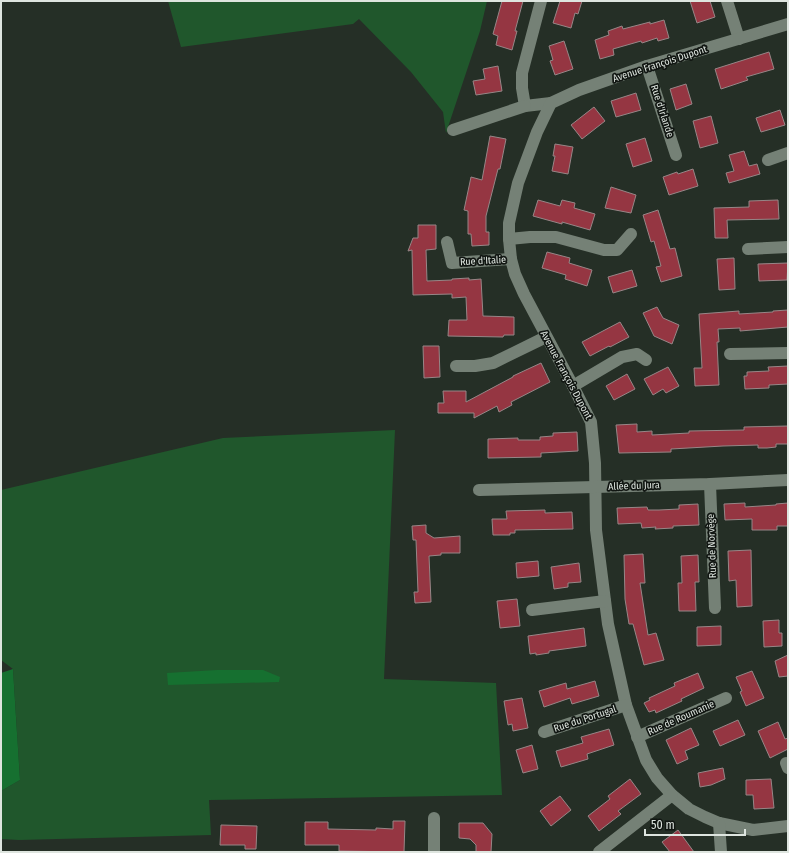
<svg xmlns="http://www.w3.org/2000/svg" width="789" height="853" viewBox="0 0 789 853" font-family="'Fira Sans Condensed',sans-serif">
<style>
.green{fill:#20572c}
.forest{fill:#167030}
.building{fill:#953642;stroke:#978687}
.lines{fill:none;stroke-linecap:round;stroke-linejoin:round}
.street{stroke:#758176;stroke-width:12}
.labels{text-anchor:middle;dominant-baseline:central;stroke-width:3.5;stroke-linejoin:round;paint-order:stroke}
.street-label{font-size:10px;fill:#dee5df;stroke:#111612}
</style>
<rect width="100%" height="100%" fill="#252f26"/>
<!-- green -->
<g class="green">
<path d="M 168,1 L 487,1 L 480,31 L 446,133 L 443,112 L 411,72 L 359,19 L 353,24 L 181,47 Z"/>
<path d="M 395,430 L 384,679 L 496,683 L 502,795 L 209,800 L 211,835 L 19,840 L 1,839 L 1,791 L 20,780 L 13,669 L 1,660 L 1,490 L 223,438 Z"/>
</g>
<!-- forest -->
<g class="forest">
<path d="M 13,669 L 20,780 L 1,791 L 1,673 Z"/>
<path d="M 217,670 L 263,670 L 280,677 L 279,682 L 168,685 L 167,673 Z"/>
</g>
<!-- building -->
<g class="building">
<path d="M 502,1 L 523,1 L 515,31 L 517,31 L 512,50 L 496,45 L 498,36 L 493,34 Z"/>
<path d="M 560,1 L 582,1 L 578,14 L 575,13 L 571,28 L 553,23 Z"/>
<path d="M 690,1 L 710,1 L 715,17 L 697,23 Z"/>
<path d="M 664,20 L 669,38 L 658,41 L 657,38 L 642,43 L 641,41 L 613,49 L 614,55 L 600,59 L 595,40 L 609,35 L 608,31 L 622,26 L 623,29 L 650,22 L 650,24 Z"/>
<path d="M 564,41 L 573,69 L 555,75 L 550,61 L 553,60 L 549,46 Z"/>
<path d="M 769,52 L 774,69 L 746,77 L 748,80 L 721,89 L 715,69 Z"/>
<path d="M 498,66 L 502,91 L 476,95 L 473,81 L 485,79 L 483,69 Z"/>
<path d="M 686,84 L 692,104 L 676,110 L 670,89 Z"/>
<path d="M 636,93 L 641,110 L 616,117 L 611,101 Z"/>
<path d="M 594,107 L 605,121 L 582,139 L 571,125 Z"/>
<path d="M 780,110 L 785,125 L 761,132 L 756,118 Z"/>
<path d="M 711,116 L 718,143 L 700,148 L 693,121 Z"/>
<path d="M 490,136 L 506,139 L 500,169 L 498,169 L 486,216 L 486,232 L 489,232 L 489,245 L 472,246 L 471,234 L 468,234 L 468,211 L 464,210 L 471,177 L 482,180 Z"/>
<path d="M 645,138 L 652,161 L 633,167 L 626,144 Z"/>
<path d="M 555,144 L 573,147 L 568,174 L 552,171 L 555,156 L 553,156 Z"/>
<path d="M 744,151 L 749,166 L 757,164 L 760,174 L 729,183 L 726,173 L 734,171 L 729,155 Z"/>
<path d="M 693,169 L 698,186 L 669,195 L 663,177 L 677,172 L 678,174 Z"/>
<path d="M 611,187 L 636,195 L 631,213 L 605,208 Z"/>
<path d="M 538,200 L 560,206 L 562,200 L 575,203 L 574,208 L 595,214 L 590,230 L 562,222 L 562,224 L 533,216 Z"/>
<path d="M 778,200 L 779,219 L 727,220 L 728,238 L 715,238 L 714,208 L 749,207 L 749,201 Z"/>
<path d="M 658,210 L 670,249 L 675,248 L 682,276 L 661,282 L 656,267 L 661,266 L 654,241 L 651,242 L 643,215 Z"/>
<path d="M 418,225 L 436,225 L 436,249 L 426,250 L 427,281 L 452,280 L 452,279 L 469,278 L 469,280 L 481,279 L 483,316 L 514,317 L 514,335 L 504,335 L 503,337 L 448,336 L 449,320 L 467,320 L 466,297 L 452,298 L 452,294 L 413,295 L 412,250 L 408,251 L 413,238 L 418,238 Z"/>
<path d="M 547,252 L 570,258 L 569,263 L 592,270 L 587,286 L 565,279 L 566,275 L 542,268 Z"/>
<path d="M 734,258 L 735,289 L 719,290 L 717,259 Z"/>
<path d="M 788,263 L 787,280 L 759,281 L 758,264 Z"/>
<path d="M 632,270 L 637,286 L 613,293 L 608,277 Z"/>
<path d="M 657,307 L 663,318 L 679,325 L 672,344 L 654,336 L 643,313 Z"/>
<path d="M 788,310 L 788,327 L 740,331 L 740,328 L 718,329 L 719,342 L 717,342 L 719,385 L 695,386 L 694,368 L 702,368 L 699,314 L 739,311 L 739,314 L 773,312 L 773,311 Z"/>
<path d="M 620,322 L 629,337 L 610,347 L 609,346 L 590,356 L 582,342 Z"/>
<path d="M 423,346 L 439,346 L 440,377 L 424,378 Z"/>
<path d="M 541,363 L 550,382 L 511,402 L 512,405 L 499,412 L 497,406 L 474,418 L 474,413 L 438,413 L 438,403 L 444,403 L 443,391 L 466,391 L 466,402 L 513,377 L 513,376 Z"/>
<path d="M 788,366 L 788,384 L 769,385 L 769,388 L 745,389 L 744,376 L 747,376 L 747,372 L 769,371 L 768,367 Z"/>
<path d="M 668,367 L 679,386 L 666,393 L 663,389 L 653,395 L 644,379 Z"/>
<path d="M 627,374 L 635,389 L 614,400 L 606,386 Z"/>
<path d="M 637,424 L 637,432 L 652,431 L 652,435 L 689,433 L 689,431 L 744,430 L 744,427 L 788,426 L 788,444 L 776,444 L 776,447 L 767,448 L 758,448 L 758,445 L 723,446 L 671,449 L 671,452 L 619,453 L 616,425 Z"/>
<path d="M 577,432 L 578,451 L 541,453 L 541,457 L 488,458 L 488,439 L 518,438 L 518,440 L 540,440 L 540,437 L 553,436 L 553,433 Z"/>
<path d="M 745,503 L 745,507 L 776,505 L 776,504 L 788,503 L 788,526 L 777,526 L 777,530 L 752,530 L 752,519 L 725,520 L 724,504 Z"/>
<path d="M 698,504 L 699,525 L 673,526 L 673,528 L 655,529 L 656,527 L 642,528 L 641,523 L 618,524 L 617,508 L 647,507 L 648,510 L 659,510 L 679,509 L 679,505 Z"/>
<path d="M 545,510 L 545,513 L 572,512 L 573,529 L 515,530 L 515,533 L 510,533 L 510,535 L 493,535 L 492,519 L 507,519 L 506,511 Z"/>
<path d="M 426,525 L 426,533 L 434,538 L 460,536 L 460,553 L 441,553 L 441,555 L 429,556 L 431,602 L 415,603 L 414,592 L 418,592 L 416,540 L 413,540 L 412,526 Z"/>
<path d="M 751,550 L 752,606 L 737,607 L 736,580 L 729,581 L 728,551 Z"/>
<path d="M 643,554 L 645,583 L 640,583 L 648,635 L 656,633 L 664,660 L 644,665 L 633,624 L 629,624 L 625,599 L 624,555 Z"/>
<path d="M 698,555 L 699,582 L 695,582 L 696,611 L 679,611 L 678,583 L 682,583 L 681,556 Z"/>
<path d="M 538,561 L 539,576 L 517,578 L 516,563 Z"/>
<path d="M 579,563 L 581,582 L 568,583 L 568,587 L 554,589 L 551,567 Z"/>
<path d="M 517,599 L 520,626 L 500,628 L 497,601 Z"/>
<path d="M 779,620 L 779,633 L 782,633 L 782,646 L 764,647 L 763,621 Z"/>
<path d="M 721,626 L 721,645 L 697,646 L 697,627 Z"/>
<path d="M 584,628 L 586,646 L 549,651 L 549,653 L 536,655 L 536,653 L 530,654 L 528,636 Z"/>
<path d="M 788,655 L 788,676 L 779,677 L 775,661 Z"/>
<path d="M 752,671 L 764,698 L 746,706 L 740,692 L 742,691 L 736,677 Z"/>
<path d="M 698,673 L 704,688 L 681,699 L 682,701 L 656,713 L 655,710 L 649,712 L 644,703 L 650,700 L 649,698 L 675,686 L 674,683 Z"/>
<path d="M 595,681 L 599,696 L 572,704 L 570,698 L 544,707 L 539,691 L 566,683 L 567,689 Z"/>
<path d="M 522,698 L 528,728 L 513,731 L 512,724 L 508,725 L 504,701 Z"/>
<path d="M 738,720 L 745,735 L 720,746 L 713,731 Z"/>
<path d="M 778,722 L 785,739 L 788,738 L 788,749 L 770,758 L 758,731 Z"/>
<path d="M 691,728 L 699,745 L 685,751 L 688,759 L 677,764 L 666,740 Z"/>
<path d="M 609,729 L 614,745 L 587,754 L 588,759 L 561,767 L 556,751 L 583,743 L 581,737 Z"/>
<path d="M 532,745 L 538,769 L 523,773 L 516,750 Z"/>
<path d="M 723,768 L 725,779 L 711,785 L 700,787 L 698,773 Z"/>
<path d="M 630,779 L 641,794 L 618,811 L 621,814 L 599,831 L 588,816 L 610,799 L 608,796 Z"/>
<path d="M 771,779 L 774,808 L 754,809 L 753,795 L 746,795 L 746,780 Z"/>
<path d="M 560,796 L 571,810 L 551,826 L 540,811 Z"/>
<path d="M 393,821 L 405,821 L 404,852 L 339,851 L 339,845 L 305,845 L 305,822 L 328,822 L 328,829 L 376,830 L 376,828 L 393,829 Z"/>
<path d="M 459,823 L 483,823 L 492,834 L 491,852 L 476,852 L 476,845 L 470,839 L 459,838 Z"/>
<path d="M 221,825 L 257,826 L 256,849 L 245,849 L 245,845 L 220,845 Z"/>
<path d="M 678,830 L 694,852 L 670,852 L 662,842 Z"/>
</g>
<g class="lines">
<!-- street -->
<g class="street">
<path d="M 541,1 L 522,73 L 522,88 L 525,106 L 551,103"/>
<path d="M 727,1 L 739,39"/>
<path d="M 788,24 L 647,66 L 579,90 L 551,103 L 537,132 L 518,183 L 509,223 L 509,239 L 511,259 L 515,274 L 524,294 L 573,386 L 591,422 L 595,463 L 596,530 L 608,624 L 626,705 L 646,760 L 657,778 L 672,795 L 689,809 L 705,817 L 719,823 L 753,830 L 788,826"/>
<path d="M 647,66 L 676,155"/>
<path d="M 453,130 L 525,106"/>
<path d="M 768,160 L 788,153"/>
<path d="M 509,239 L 530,237 L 556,237 L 604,250 L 617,250 L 631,234"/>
<path d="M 447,242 L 452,263 L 511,259"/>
<path d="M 748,249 L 788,247"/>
<path d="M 730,354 L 788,353"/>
<path d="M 456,366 L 475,366 L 493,363 L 546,337"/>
<path d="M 573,386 L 622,357 L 637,354 L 646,360"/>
<path d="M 710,484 L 715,608"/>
<path d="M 479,490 L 710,484 L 788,480"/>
<path d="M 532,610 L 605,601"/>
<path d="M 544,732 L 626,705"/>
<path d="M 637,737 L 726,698"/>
<path d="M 786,763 L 788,768"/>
<path d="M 719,823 L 721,852"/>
<path d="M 434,852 L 434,818"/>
<path d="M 599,852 L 672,795"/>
</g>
</g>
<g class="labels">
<!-- street labels -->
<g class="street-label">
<text transform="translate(660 64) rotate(-18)">Avenue François Dupont</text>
<text transform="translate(662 111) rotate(72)">Rue d'Irlande</text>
<text transform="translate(483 261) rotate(-3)">Rue d'Italie</text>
<text transform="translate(566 375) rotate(62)">Avenue François Dupont</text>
<text transform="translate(634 486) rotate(-2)">Allée du Jura</text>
<text transform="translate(712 546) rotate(-92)">Rue de Norvège</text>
<text transform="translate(681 718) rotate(-24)">Rue de Roumanie</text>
<text transform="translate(585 719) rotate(-18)">Rue du Portugal</text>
</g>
</g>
<!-- border -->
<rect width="789" height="853" fill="none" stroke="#dee5df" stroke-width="4"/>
<!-- scale -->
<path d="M645 829v6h100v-6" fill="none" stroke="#dee5df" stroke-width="2"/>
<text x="651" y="829" font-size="12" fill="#dee5df" stroke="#111612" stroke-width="3" paint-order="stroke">50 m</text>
</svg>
